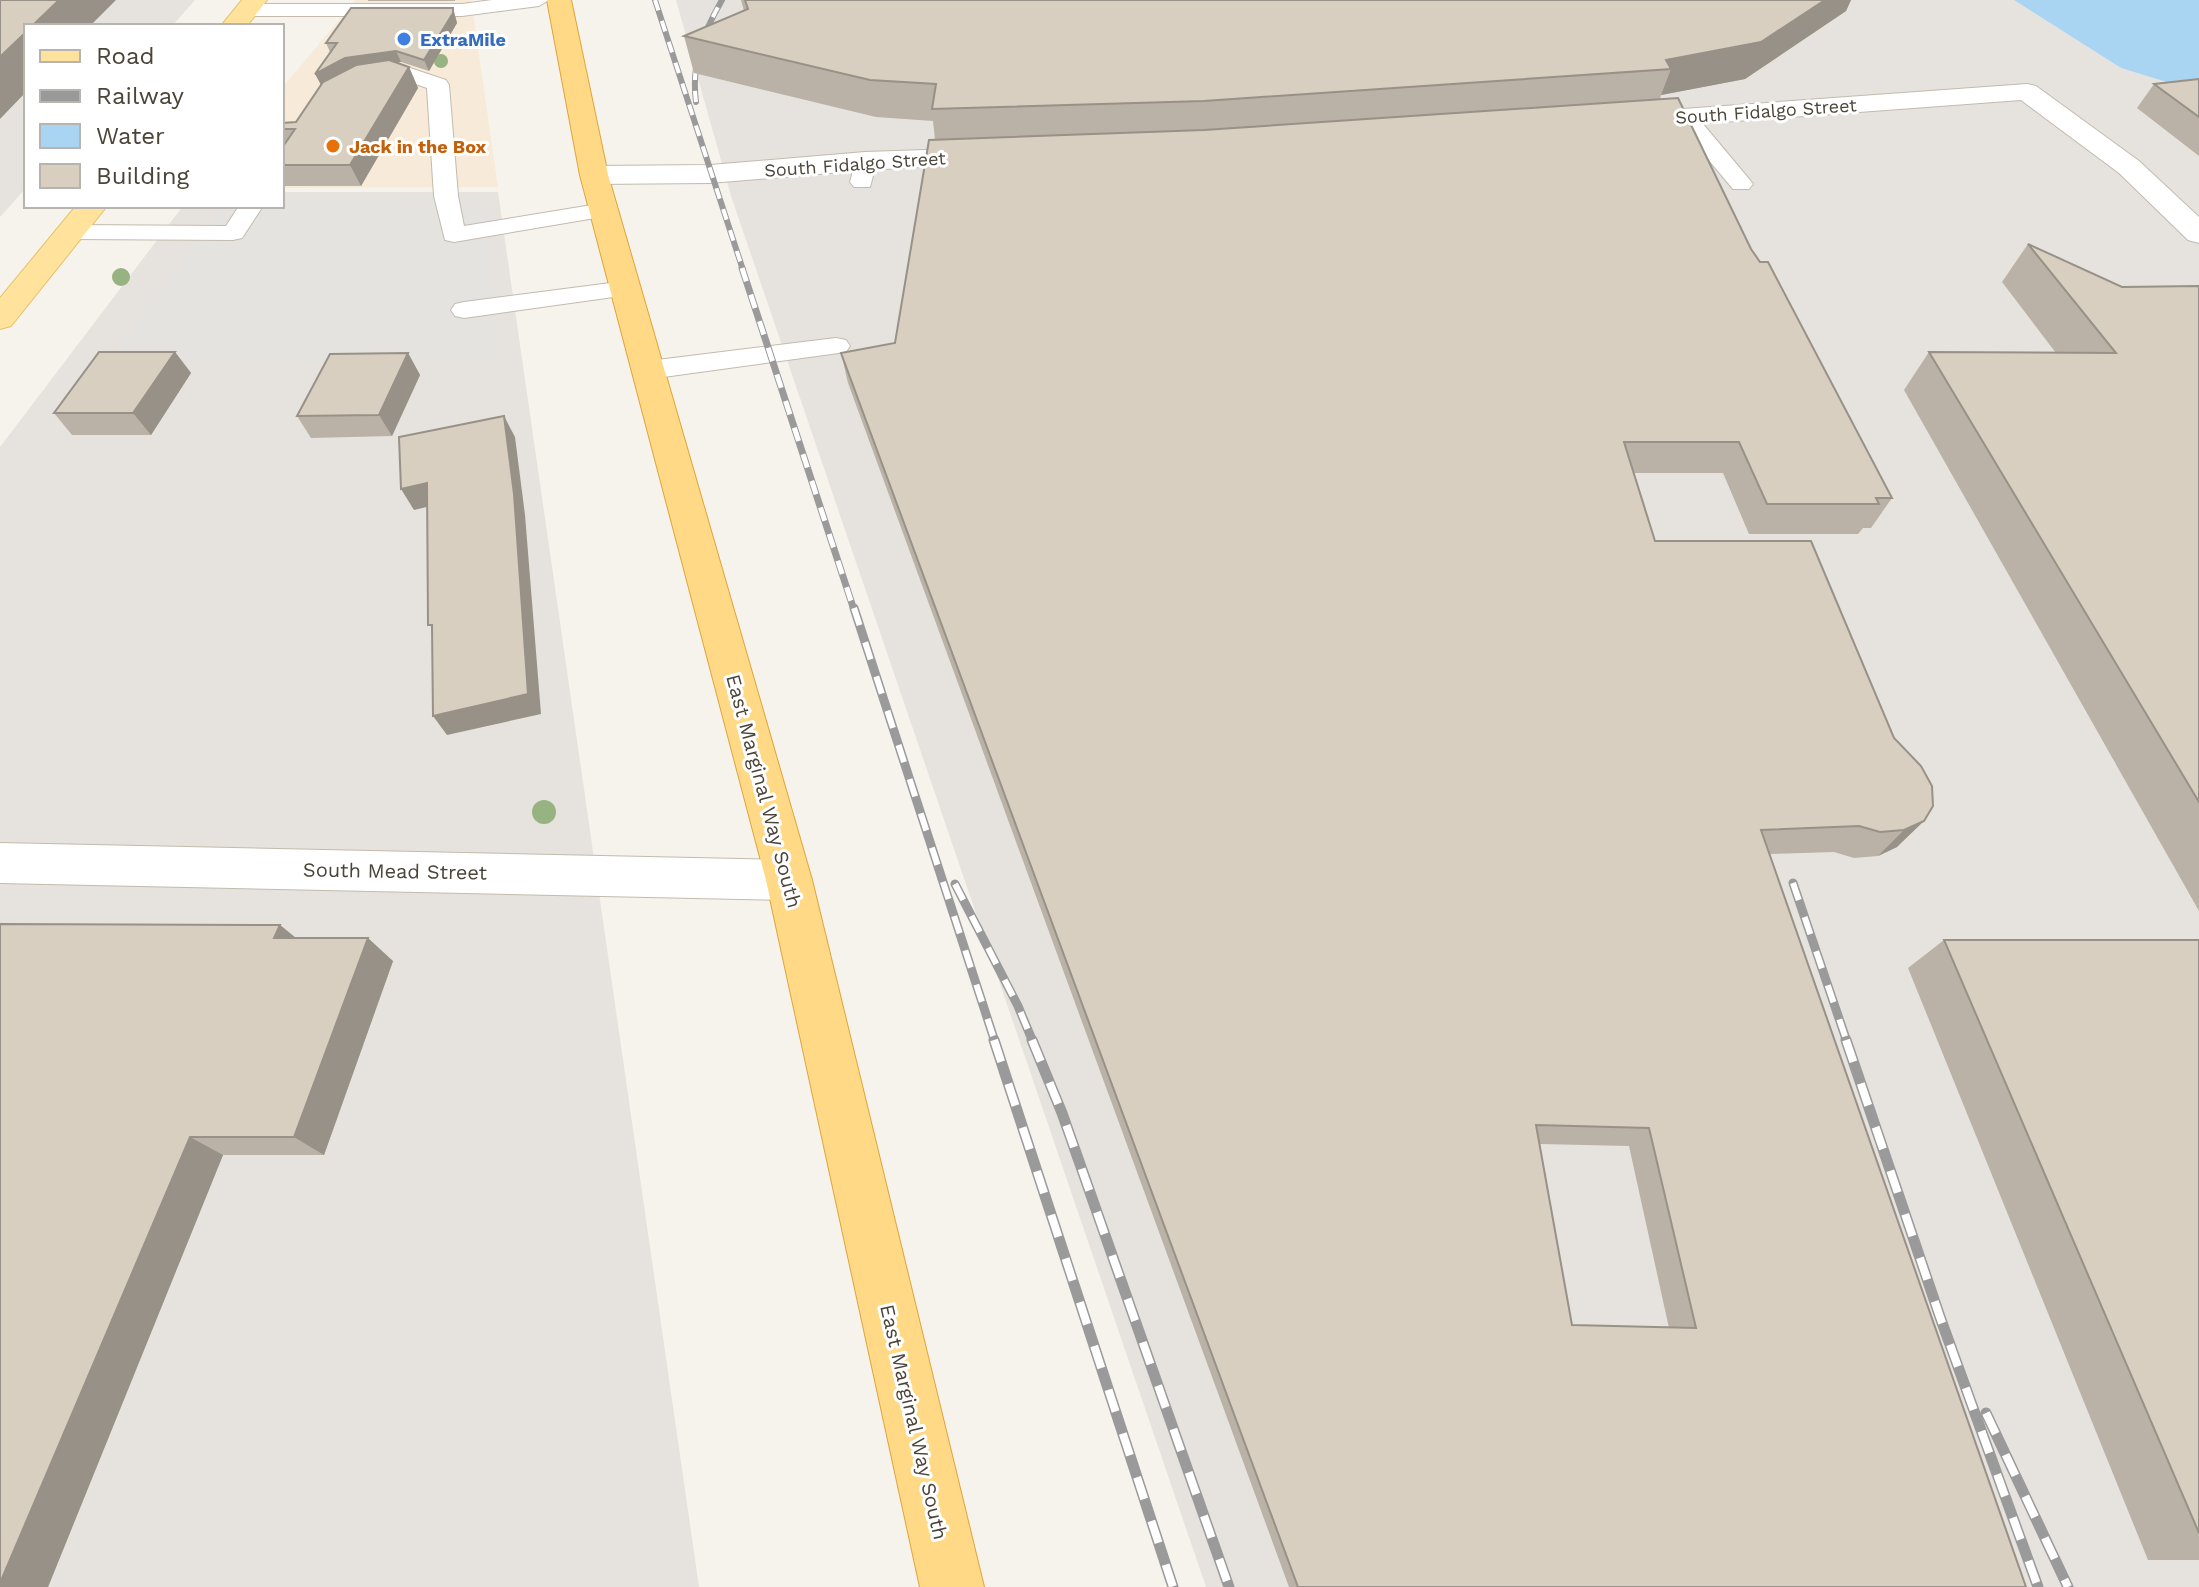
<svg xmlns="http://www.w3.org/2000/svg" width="2199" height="1587" viewBox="0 0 2199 1587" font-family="'Work Sans',sans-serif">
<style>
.commercial{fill:#f7ead8}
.industrial{fill:#e6e2dd}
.parking{fill:#e5e3e0}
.water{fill:#a9d4f2}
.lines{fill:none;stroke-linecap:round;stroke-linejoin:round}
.service-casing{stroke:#c2bbae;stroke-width:2}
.minor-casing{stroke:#c2bbae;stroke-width:2}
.primary-casing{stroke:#e6c16a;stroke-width:2}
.trunk-casing{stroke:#e0a43c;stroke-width:2}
.service{fill:#fff;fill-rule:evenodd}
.minor{fill:#fff;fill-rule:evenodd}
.primary{fill:#ffe39c;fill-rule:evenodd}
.trunk{fill:#ffd985;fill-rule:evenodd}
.rail-far3-casing{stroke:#9a9a9a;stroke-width:6}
.rail-far2-casing{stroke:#9a9a9a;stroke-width:7}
.rail-far1-casing{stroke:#9a9a9a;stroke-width:9}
.rail-casing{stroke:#9a9a9a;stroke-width:11}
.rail-far3{stroke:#fff;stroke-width:4;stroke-dasharray:11;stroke-linecap:butt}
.rail-far2{stroke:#fff;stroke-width:5;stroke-dasharray:14;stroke-linecap:butt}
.rail-far1{stroke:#fff;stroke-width:6;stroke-dasharray:18;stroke-linecap:butt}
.rail{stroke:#fff;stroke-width:8;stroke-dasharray:23;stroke-linecap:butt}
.tree{fill:#97b381}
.wall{fill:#bab2a6;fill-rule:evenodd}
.shaded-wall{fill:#979187}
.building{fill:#d8cfc1;stroke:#979187;stroke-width:2;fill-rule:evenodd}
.shop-dot{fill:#3f7fe0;stroke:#fff;stroke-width:3}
.food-dot{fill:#e8710a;stroke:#fff;stroke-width:3}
.labels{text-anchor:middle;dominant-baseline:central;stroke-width:6;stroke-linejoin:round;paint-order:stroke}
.far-shop-label{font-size:18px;font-weight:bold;fill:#366cbe;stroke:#fff;text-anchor:start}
.far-street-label{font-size:18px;fill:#4b4439;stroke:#fff}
.far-food-label{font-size:18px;font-weight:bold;fill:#c56008;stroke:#fff;text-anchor:start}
.street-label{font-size:20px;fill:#4b4439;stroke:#fff}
</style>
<rect width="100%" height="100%" fill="#f6f3ec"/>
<!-- commercial -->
<path class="commercial" d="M 356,0 L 471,0 L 498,187 L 282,188 L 282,88 Z"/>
<!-- industrial -->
<g class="industrial">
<path d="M 0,0 L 195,0 L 172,26 L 26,26 L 26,188 L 0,217 Z"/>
<path d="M 676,0 L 2014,0 L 2121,68 L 2199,92 L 2199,1587 L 1206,1587 L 731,196 Z"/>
<path d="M 282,192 L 498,192 L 699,1587 L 0,1587 L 0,447 L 183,206 L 282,206 Z"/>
</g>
<!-- parking -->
<path class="parking" d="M 282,198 L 485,202 L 497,359 L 109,359 L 224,206 L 282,206 Z"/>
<!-- water -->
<path class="water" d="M 2014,0 L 2199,0 L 2199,92 L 2121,68 Z"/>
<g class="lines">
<defs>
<g id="service">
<path d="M 492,0 L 549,0 L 539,6 L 462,16 L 246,16 L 236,10 L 246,4 L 462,4 Z"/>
<path d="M 401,65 L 446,80 L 449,85 L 458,196 L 464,226 L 604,203 L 613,205 L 616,210 L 613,215 L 454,242 L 445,240 L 434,196 L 427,88 L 399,78 L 365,82 L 354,76 L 365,70 Z"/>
<path d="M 1685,110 L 1693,112 L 1749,179 L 1753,184 L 1749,189 L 1733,189 L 1677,122 L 1674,117 L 1677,112 Z"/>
<path d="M 865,154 L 873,156 L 877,161 L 870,187 L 854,187 L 850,182 L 857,156 Z"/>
<path d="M 239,206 L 263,206 L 242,238 L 233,240 L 72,239 L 63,237 L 60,232 L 63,227 L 72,225 L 226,226 Z"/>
<path d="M 626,281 L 635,284 L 639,289 L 635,294 L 464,318 L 455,316 L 451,310 L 455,304 L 464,302 Z"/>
<path d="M 836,338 L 846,340 L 850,346 L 846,352 L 649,379 L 639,376 L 635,370 L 639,364 L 649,361 Z"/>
</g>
<g id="minor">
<path d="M 2027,84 L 2036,86 L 2139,161 L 2199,217 L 2199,243 L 2188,240 L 2119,173 L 2021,100 L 1627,129 L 1617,127 L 1613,121 L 1617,115 L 1627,113 Z"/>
<path d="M 987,148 L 997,151 L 1001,157 L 997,163 L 865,170 L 710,183 L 594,184 L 584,181 L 580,175 L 584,169 L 594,166 L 710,165 L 865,152 Z"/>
<path d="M 0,843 L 789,860 L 805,866 L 812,880 L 805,894 L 789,900 L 0,883 Z"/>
</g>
<g id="primary">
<path d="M 242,0 L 267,0 L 247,26 L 221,26 Z"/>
<path d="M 76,206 L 107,206 L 11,326 L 0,329 L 0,298 Z"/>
</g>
<path id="trunk" d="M 547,0 L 571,0 L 608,175 L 812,880 L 984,1587 L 920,1587 L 766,880 L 580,175 Z"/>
</defs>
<!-- service casing -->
<use href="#service" class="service-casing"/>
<!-- minor casing -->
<use href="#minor" class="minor-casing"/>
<!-- primary casing -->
<use href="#primary" class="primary-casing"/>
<!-- trunk casing -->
<use href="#trunk" class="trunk-casing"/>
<!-- service -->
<use href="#service" class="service"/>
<!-- minor -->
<use href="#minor" class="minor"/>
<!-- primary -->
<use href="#primary" class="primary"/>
<!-- trunk -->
<use href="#trunk" class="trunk"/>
<defs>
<g id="rail-far3">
<path d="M 655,0 L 743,270"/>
<path d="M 696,102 C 691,63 703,33 722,0"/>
</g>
<path id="rail-far2" d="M 742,268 L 854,610"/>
<g id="rail-far1">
<path d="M 854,608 L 995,1042"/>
<path d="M 1793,883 L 1847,1042"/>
<path d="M 955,884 L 1018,1006 L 1033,1042"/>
</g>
<g id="rail">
<path d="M 994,1040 L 1173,1587"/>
<path d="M 1032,1040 L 1062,1113 L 1229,1587"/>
<path d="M 1846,1040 L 1940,1317 L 2038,1587"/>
<path d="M 1986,1413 L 2068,1587"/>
</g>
</defs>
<!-- rail-far3 casing -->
<use href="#rail-far3" class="rail-far3-casing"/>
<!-- rail-far2 casing -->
<use href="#rail-far2" class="rail-far2-casing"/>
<!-- rail-far1 casing -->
<use href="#rail-far1" class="rail-far1-casing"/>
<!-- rail casing -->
<use href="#rail" class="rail-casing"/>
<!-- rail-far3 -->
<use href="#rail-far3" class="rail-far3"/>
<!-- rail-far2 -->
<use href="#rail-far2" class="rail-far2"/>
<!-- rail-far1 -->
<use href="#rail-far1" class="rail-far1"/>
<!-- rail -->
<use href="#rail" class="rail"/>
</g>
<!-- trees -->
<g class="tree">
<circle cx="441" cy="61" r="7"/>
<circle cx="121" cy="277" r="9"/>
<circle cx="544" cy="812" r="12"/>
</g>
<!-- wall -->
<g class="wall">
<rect x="368" y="0" width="87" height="1"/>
<path d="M 741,0 L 1851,0 L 1846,11 L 1745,79 L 1661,95 L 1660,99 L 1751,249 L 1892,498 L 1871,528 L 1863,528 L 1858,534 L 1749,534 L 1723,473 L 1633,473 L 1655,541 L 1894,738 L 1932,786 L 1897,847 L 1878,856 L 1854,858 L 1834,852 L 1770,854 L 2026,1587 L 1289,1587 L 848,383 L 841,353 L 895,343 L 935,140 L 933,121 L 876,117 L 694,73 L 684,36 L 744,11 ZM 1540,1144 L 1629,1146 L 1669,1328 L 1572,1325 Z"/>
<path d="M 453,8 L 457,23 L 429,71 L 401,62 L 396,63 L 409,67 L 418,88 L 361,186 L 282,186 L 282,123 L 296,122 L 322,84 L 321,85 L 330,52 L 326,43 Z"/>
<path d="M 2199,79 L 2199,156 L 2137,108 L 2154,84 Z"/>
<path d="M 2028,244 L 2122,287 L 2199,286 L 2199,911 L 1904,390 L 1929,352 L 2056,353 L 2002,282 Z"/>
<path d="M 175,352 L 191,373 L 151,435 L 72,435 L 54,413 Z"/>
<path d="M 408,353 L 420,375 L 392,436 L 311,438 L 297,416 Z"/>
<path d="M 280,925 L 296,938 L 393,961 L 324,1155 L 223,1155 L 48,1587 L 0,1587 Z"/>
<path d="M 1944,940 L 2199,940 L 2199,1560 L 2148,1560 L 1908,968 Z"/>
</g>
<!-- shaded-wall -->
<g class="shaded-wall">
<path d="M 59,0 L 116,0 L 90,26 L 32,26 Z"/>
<path d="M 1825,0 L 1851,0 L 1846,11 L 1745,79 L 1661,95 L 1671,69 L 1666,60 Z"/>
<path d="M 453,8 L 457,23 L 429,71 L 424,60 Z"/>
<path d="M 26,32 L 26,92 L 0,119 L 0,57 Z"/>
<path d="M 396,51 L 401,62 L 351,69 L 321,85 L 315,74 L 345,58 Z"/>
<path d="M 409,67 L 418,88 L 361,186 L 350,165 Z"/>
<path d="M 175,352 L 191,373 L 151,435 L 133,413 Z"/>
<path d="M 408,353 L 420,375 L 392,436 L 379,415 Z"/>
<path d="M 504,416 L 515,437 L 525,515 L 541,714 L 447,735 L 433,716 Z"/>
<path d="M 427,483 L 439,504 L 414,510 L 401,489 Z"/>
<path d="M 1924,821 L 1897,847 L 1878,856 L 1904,830 Z"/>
<path d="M 280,925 L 308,948 L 274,938 Z"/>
<path d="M 368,938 L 393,961 L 324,1155 L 294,1137 Z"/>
<path d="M 190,1137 L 223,1155 L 48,1587 L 0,1587 L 0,1583 Z"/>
</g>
<!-- building -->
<g class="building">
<path d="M 0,0 L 59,0 L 32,26 L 26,26 L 26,32 L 0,57 Z"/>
<path d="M 745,0 L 1825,0 L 1761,42 L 1666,60 L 1671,69 L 1204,101 L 932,109 L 936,84 L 870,80 L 684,36 L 748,9 Z"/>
<path d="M 351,8 L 453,8 L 453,13 L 424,60 L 396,51 L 345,58 L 315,74 L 337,43 L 326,43 Z"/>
<path d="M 389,60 L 409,67 L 350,165 L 282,165 L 282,148 L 295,129 L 282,129 L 282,123 L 296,122 L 323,82 L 356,65 Z"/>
<path d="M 2199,79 L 2199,117 L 2154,84 Z"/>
<path d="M 1678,98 L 1751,249 L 1760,262 L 1768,262 L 1892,498 L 1876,498 L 1879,504 L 1767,504 L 1739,442 L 1624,442 L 1655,541 L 1811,541 L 1894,738 L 1921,766 L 1932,786 L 1933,806 L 1924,821 L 1904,830 L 1880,832 L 1859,826 L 1761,830 L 2026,1587 L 1298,1587 L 841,353 L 895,343 L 929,140 L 1204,130 ZM 1536,1125 L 1649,1128 L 1696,1328 L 1572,1325 Z"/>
<path d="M 2028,244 L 2122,287 L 2199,286 L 2199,802 L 1929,352 L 2116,353 Z"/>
<path d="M 99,352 L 175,352 L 133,413 L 54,413 Z"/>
<path d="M 408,353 L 379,415 L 297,416 L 330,354 Z"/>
<path d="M 504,416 L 514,494 L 528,694 L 433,716 L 432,625 L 428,625 L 427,483 L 401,489 L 399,437 Z"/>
<path d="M 0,924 L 280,925 L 274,938 L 368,938 L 294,1137 L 190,1137 L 0,1583 Z"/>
<path d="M 1944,940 L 2199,940 L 2199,1533 Z"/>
</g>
<!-- markers -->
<circle class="shop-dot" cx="404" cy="39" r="8"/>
<circle class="food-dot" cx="333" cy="146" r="8"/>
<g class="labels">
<!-- far-shop labels -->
<g class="far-shop-label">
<text x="420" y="39">ExtraMile</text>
</g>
<!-- far-street labels -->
<g class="far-street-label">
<text transform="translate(1766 111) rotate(-4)">South Fidalgo Street</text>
<text transform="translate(855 164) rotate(-4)">South Fidalgo Street</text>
</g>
<!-- far-food labels -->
<g class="far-food-label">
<text x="349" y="146">Jack in the Box</text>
</g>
<!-- street labels -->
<g class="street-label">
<text transform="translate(764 791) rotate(75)">East Marginal Way South</text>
<text transform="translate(395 871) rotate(1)">South Mead Street</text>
<text transform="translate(914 1422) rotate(77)">East Marginal Way South</text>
</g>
</g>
<!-- legend -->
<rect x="24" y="24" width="260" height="184" fill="#ffffff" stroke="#b7b4b0" stroke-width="2"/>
<rect x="40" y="50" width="40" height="12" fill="#ffe39c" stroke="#b7b4b0" stroke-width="2"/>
<text x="96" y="64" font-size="24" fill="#4b4439">Road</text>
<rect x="40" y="90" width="40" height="12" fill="#9a9a9a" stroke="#b7b4b0" stroke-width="2"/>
<text x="96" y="104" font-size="24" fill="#4b4439">Railway</text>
<rect x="40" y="124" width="40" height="24" fill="#a9d4f2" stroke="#b7b4b0" stroke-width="2"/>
<text x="96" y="144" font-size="24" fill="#4b4439">Water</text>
<rect x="40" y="164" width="40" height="24" fill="#d8cfc1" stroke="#b7b4b0" stroke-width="2"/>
<text x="96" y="184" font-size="24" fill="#4b4439">Building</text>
</svg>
